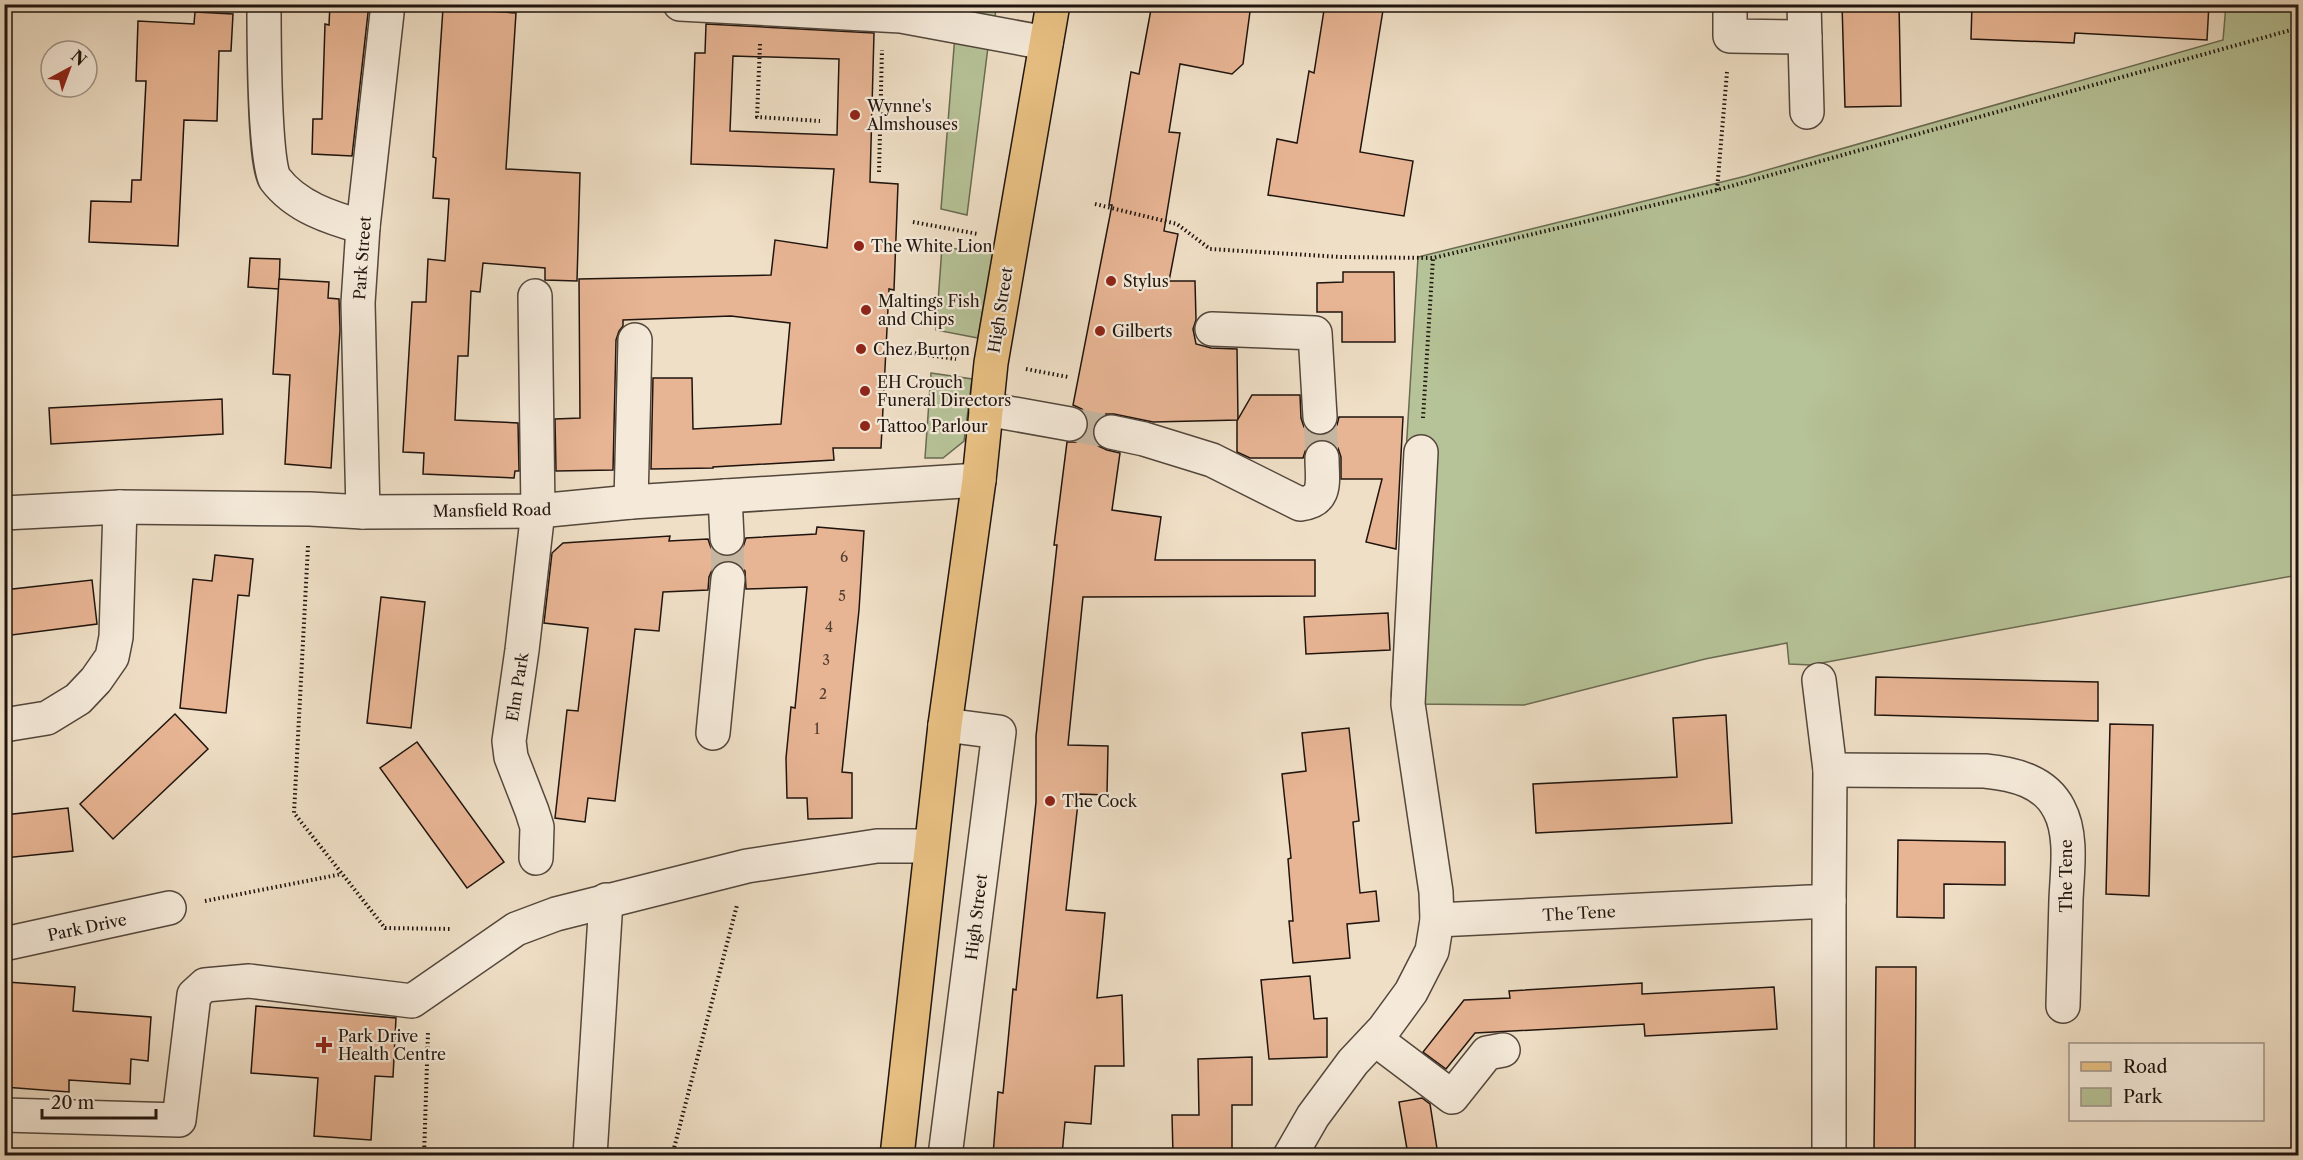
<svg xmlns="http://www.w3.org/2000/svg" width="2303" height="1160" viewBox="0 0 2303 1160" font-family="'Libre Caslon Text',serif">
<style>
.green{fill:#b6c297;stroke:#6a6b52;stroke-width:1.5}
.building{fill:#e8b594;stroke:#1f140e;stroke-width:1.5;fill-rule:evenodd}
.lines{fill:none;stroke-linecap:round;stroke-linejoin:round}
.minor-tunnel{stroke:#c5b6a1;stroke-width:33;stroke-dasharray:33 16;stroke-linecap:butt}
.minor-casing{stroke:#53473c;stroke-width:36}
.major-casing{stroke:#1f140e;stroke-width:36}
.path{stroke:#1f140e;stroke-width:4;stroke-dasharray:1.5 3;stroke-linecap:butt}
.minor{stroke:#f5eada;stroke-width:33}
.major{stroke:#e8c083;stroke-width:33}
.poi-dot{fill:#8f2418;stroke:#f5eada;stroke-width:2}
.labels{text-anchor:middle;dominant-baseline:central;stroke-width:4.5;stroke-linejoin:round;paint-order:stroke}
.number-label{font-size:14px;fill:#513c30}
.poi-label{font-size:16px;fill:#1f140e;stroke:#f5eada;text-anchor:start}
.street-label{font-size:16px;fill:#1f140e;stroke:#f5eada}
</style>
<rect width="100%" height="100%" fill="#efdfc6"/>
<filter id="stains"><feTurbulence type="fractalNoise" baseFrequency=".00333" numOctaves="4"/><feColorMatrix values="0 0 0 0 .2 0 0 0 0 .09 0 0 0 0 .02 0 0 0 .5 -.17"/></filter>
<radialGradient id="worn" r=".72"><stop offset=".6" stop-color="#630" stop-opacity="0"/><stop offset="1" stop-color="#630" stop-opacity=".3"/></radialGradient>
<!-- green -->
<g class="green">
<path d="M 956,5 L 997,5 L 994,21 L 955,16 Z"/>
<path d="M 2226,5 L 2298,5 L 2298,575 L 1811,665 L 1789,664 L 1787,643 L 1705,659 L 1524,705 L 1408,704 L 1391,697 L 1418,257 L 1746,176 L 2223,40 Z"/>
<path d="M 955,35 L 989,39 L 967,215 L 941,209 Z"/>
<path d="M 942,247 L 993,254 L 978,338 L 936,330 Z"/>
<path d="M 931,373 L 972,379 L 964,441 L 943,458 L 925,458 Z"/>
</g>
<!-- building -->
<g class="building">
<path d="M 330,4 L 369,4 L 352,156 L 312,154 L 313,119 L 322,119 L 325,24 L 329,25 Z"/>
<path d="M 1152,4 L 1251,4 L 1243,64 L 1232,74 L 1180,64 L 1169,132 L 1180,133 L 1164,231 L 1178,234 L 1169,281 L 1195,281 L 1196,320 L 1193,329 L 1196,344 L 1211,348 L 1237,349 L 1238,420 L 1153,422 L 1114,414 L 1106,414 L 1098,419 L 1093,429 L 1093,438 L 1098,446 L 1107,450 L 1120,453 L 1112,510 L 1161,517 L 1155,560 L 1315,560 L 1315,596 L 1083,597 L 1068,745 L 1108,746 L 1107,795 L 1079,794 L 1066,910 L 1105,913 L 1097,998 L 1122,995 L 1124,1066 L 1095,1066 L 1091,1124 L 1065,1122 L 1062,1155 L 993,1155 L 998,1092 L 1003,1093 L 1013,989 L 1016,990 L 1036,802 L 1036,736 L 1057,545 L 1054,545 L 1067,442 L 1076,442 L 1084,436 L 1088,428 L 1087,417 L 1082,409 L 1073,405 L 1112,205 L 1109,205 L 1131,72 L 1139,74 Z"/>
<path d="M 1325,4 L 1384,4 L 1360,152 L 1413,161 L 1404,216 L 1268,195 L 1277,139 L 1297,143 L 1309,71 L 1314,73 Z"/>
<path d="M 1842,4 L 1899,4 L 1901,106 L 1845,107 Z"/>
<path d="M 1972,4 L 2209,4 L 2207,40 L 2075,33 L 2074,43 L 1971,39 Z"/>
<path d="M 443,8 L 516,13 L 506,169 L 580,173 L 577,281 L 545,280 L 545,268 L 483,263 L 480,292 L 471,291 L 468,356 L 458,356 L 455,420 L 518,423 L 519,471 L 515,471 L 514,478 L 423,474 L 424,453 L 403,452 L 412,302 L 426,302 L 428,259 L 445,261 L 449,199 L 433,198 L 436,158 L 433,157 Z"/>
<path d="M 195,12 L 233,14 L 231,51 L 219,51 L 217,121 L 184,120 L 178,246 L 89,242 L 91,201 L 131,202 L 132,180 L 141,180 L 146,81 L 136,81 L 138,21 L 194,24 Z"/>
<path d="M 706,24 L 874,33 L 870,182 L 898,184 L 894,290 L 889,289 L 881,448 L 833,448 L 834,460 L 713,467 L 713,468 L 651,469 L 653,378 L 692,378 L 693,429 L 781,424 L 790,323 L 731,316 L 623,320 L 623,326 L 619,331 L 616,340 L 613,470 L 556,471 L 555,419 L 580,418 L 579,279 L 771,275 L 775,240 L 827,248 L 834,169 L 691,164 L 695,53 L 705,53 ZM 733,56 L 839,59 L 837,135 L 730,131 Z"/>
<path d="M 250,258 L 280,259 L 279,289 L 248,287 Z"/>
<path d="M 1343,272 L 1394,272 L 1395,342 L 1342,342 L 1342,312 L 1317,312 L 1317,283 L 1343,282 Z"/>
<path d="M 279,279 L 329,282 L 328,298 L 339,299 L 340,330 L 331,468 L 285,464 L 290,375 L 273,374 Z"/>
<path d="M 1252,395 L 1300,395 L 1301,418 L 1304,427 L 1311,433 L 1321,436 L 1331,432 L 1337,425 L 1339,417 L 1403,417 L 1396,549 L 1366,542 L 1382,479 L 1341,479 L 1341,457 L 1338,448 L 1331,442 L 1322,439 L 1313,442 L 1306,449 L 1303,458 L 1250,458 L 1237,452 L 1237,421 Z"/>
<path d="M 222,399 L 223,434 L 51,444 L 49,408 Z"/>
<path d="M 817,527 L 864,531 L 859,610 L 842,772 L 852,773 L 852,818 L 808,819 L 807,798 L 787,798 L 786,758 L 791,707 L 795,708 L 807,587 L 746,589 L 745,571 L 738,563 L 729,560 L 720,562 L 713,568 L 709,577 L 708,590 L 663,592 L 659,631 L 635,629 L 615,801 L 588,798 L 585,822 L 555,818 L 567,710 L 578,711 L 588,628 L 544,623 L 552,553 L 563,543 L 670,536 L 669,541 L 708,539 L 711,548 L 718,554 L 728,557 L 737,554 L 743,547 L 746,538 L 816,534 Z"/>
<path d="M 215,555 L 253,559 L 249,596 L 238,595 L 226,713 L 180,708 L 193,579 L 212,581 Z"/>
<path d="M 92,580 L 97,624 L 4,636 L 4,590 Z"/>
<path d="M 381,597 L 425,602 L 411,728 L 367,723 Z"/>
<path d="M 1388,613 L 1390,650 L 1306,654 L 1304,617 Z"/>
<path d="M 1876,677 L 2098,682 L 2098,721 L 1875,715 Z"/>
<path d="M 175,714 L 208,749 L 113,839 L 80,804 Z"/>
<path d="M 1726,715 L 1732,823 L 1536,833 L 1533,784 L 1677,777 L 1673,718 Z"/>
<path d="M 2110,724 L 2153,725 L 2149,896 L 2106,894 Z"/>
<path d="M 1349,728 L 1359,821 L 1353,822 L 1360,893 L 1376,891 L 1379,921 L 1347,924 L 1350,958 L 1293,963 L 1289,921 L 1293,921 L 1288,859 L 1291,858 L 1282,774 L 1306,771 L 1302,733 Z"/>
<path d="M 417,742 L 504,862 L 467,888 L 380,768 Z"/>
<path d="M 68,808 L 73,851 L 4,858 L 4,815 Z"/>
<path d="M 1898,840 L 2005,842 L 2005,885 L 1944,884 L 1944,918 L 1897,917 Z"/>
<path d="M 1876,967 L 1916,967 L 1915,1151 L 1874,1151 Z"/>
<path d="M 1310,976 L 1314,1019 L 1327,1018 L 1327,1057 L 1269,1059 L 1261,980 Z"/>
<path d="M 7,982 L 75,987 L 73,1011 L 151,1017 L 148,1061 L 131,1059 L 130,1084 L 69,1080 L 69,1092 L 4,1087 L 4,1006 Z"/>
<path d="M 1642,983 L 1642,994 L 1774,987 L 1777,1029 L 1645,1036 L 1644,1024 L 1475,1033 L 1446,1069 L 1423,1052 L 1464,1000 L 1510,998 L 1509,991 Z"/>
<path d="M 256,1006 L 396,1018 L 393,1077 L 375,1076 L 371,1140 L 314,1136 L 318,1078 L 251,1073 Z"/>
<path d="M 1252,1057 L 1252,1105 L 1232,1105 L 1232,1155 L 1173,1155 L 1172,1115 L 1199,1115 L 1198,1059 Z"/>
<path d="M 1422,1098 L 1430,1104 L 1438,1155 L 1408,1155 L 1399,1102 Z"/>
</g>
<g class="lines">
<!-- minor-tunnel -->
<g class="minor-tunnel">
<path d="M 1320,417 L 1322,458"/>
<path d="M 1070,424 L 1111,432"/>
<path d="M 727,538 L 728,579"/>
</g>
<defs>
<g id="minor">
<path d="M 264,4 C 264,31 264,165 275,179 C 296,207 331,218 363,227"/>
<path d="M 680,4 L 901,16 L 1046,43"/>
<path d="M 1730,4 L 1730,36 L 1805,37"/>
<path d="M 1804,4 L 1807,112"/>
<path d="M 535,296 L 538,511 L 522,650 L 509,741 L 511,757 L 532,811 L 537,827 L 536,858"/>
<path d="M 1212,329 L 1315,333 L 1320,417"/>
<path d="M 986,409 L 1070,424"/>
<path d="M 1111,432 L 1144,439 L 1212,460 L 1300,504 C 1328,501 1322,481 1322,458"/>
<path d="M 725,496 L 727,538"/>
<path d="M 631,502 L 635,340"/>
<path d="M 363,512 L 358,303 L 363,227 L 388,4"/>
<path d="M 4,513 L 120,507 L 310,509 L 363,512 L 538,511 L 631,502 L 979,480"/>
<path d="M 4,725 L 47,718 L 78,699 L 96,680 L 112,657 L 116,637 L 120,507"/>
<path d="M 945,725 L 999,732 L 945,1156"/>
<path d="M 713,733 L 728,579"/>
<path d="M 1830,770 L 1985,771 C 2014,774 2045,781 2059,809 C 2073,835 2067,872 2066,900 C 2065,936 2064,971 2063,1006"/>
<path d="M 1829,901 L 1829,1156"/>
<path d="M 1437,920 L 1829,901 L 1830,770 L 1819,680"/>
<path d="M 4,944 L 169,908"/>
<path d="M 1375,1039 L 1452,1097 L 1487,1053 L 1503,1050"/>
<path d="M 4,1115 L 179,1120 L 194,995 L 205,985 L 249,981 L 412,1001 L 516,929 L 556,914 L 747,866 L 877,846 L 931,846"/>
<path d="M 590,1156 L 606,900"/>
<path d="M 1290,1156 L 1313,1116 L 1353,1062 L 1384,1029 L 1411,992 L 1432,951 L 1437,920 L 1436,892 L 1408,704 L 1421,452"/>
</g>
<path id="major" d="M 897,1156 L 945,725 L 979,480 L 991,363 L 1053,4"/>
</defs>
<!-- minor casing -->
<use href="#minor" class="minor-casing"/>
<!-- major casing -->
<use href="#major" class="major-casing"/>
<!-- path -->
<g class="path">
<path d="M 760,44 L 757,117 L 820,121"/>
<path d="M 881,105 L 920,108"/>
<path d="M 879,172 L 882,50"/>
<path d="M 1717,190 L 1727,72"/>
<path d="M 1095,204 L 1177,224 L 1210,249 L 1341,257 L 1433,258 L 1717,190 L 2298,28"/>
<path d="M 913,222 L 978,234"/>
<path d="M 906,352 L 956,359"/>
<path d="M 1026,369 L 1068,377"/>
<path d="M 1423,418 L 1433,258"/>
<path d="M 308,546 L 294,813 L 385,928 L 452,929"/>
<path d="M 205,901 L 342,874"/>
<path d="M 424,1156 L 428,1033"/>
<path d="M 672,1156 L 737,905"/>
</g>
<!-- minor -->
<use href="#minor" class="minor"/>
<!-- major -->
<use href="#major" class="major"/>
</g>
<!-- markers -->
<g class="poi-dot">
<circle cx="855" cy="115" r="6"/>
<circle cx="859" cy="246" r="6"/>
<circle cx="1111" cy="281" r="6"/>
<circle cx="866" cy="310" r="6"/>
<circle cx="1100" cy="331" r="6"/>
<circle cx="861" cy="349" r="6"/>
<circle cx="865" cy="391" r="6"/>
<circle cx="865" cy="426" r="6"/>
<circle cx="1050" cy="801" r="6"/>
<path d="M321 1036h6v6h6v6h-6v6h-6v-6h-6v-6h6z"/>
</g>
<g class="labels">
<!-- number labels -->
<g class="number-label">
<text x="844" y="557">6</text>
<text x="842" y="596">5</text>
<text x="829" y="627">4</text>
<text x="826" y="660">3</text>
<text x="823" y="694">2</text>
<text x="817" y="729">1</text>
</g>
<!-- poi labels -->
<g class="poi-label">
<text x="867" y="106">Wynne's<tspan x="867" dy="18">Almshouses</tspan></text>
<text x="871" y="246">The White Lion</text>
<text x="1123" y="281">Stylus</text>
<text x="878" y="301">Maltings Fish<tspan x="878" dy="18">and Chips</tspan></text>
<text x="1112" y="331">Gilberts</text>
<text x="873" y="349">Chez Burton</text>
<text x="877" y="382">EH Crouch<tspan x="877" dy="18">Funeral Directors</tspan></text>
<text x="877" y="426">Tattoo Parlour</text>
<text x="1062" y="801">The Cock</text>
<text x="338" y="1036">Park Drive<tspan x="338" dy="18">Health Centre</tspan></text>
</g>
<!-- street labels -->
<g class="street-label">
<text transform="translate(362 258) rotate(-86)">Park Street</text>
<text transform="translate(1000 310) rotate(-81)">High Street</text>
<text transform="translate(492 510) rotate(-1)">Mansfield Road</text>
<text transform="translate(517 687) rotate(-81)">Elm Park</text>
<text transform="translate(2066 876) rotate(-90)">The Tene</text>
<text transform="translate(1579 913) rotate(-3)">The Tene</text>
<text transform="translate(976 917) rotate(-83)">High Street</text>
<text transform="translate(87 927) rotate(-12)">Park Drive</text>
</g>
</g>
<!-- margin -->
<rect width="2303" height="1160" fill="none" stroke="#efdfc6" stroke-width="24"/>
<rect x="6" y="6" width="2291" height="1148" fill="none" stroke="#1f140e" stroke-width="3"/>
<rect x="12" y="12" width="2279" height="1136" fill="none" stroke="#1f140e" stroke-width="1.5"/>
<!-- legend -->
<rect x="2069" y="1043" width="195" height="78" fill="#f5eada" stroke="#9f9488" stroke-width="1.5"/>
<rect x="2081" y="1062" width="30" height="9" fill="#e8c083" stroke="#9f9488" stroke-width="1.5"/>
<text x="2123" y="1073" font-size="18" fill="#1f140e">Road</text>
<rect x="2081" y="1088" width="30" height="18" fill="#b6c297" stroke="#9f9488" stroke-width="1.5"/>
<text x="2123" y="1103" font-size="18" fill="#1f140e">Park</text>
<!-- north arrow -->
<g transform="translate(69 69) rotate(41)"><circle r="28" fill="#f5eada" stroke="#9f9488" stroke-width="1.5"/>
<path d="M0-4.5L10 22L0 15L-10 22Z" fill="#8f2418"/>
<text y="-9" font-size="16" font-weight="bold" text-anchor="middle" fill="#1f140e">N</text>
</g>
<!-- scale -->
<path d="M42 1109v9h114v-9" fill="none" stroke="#1f140e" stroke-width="3"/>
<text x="51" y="1109" font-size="18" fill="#1f140e" stroke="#f5eada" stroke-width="4.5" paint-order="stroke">20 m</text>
<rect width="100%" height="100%" filter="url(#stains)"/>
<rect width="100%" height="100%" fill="url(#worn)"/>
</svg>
